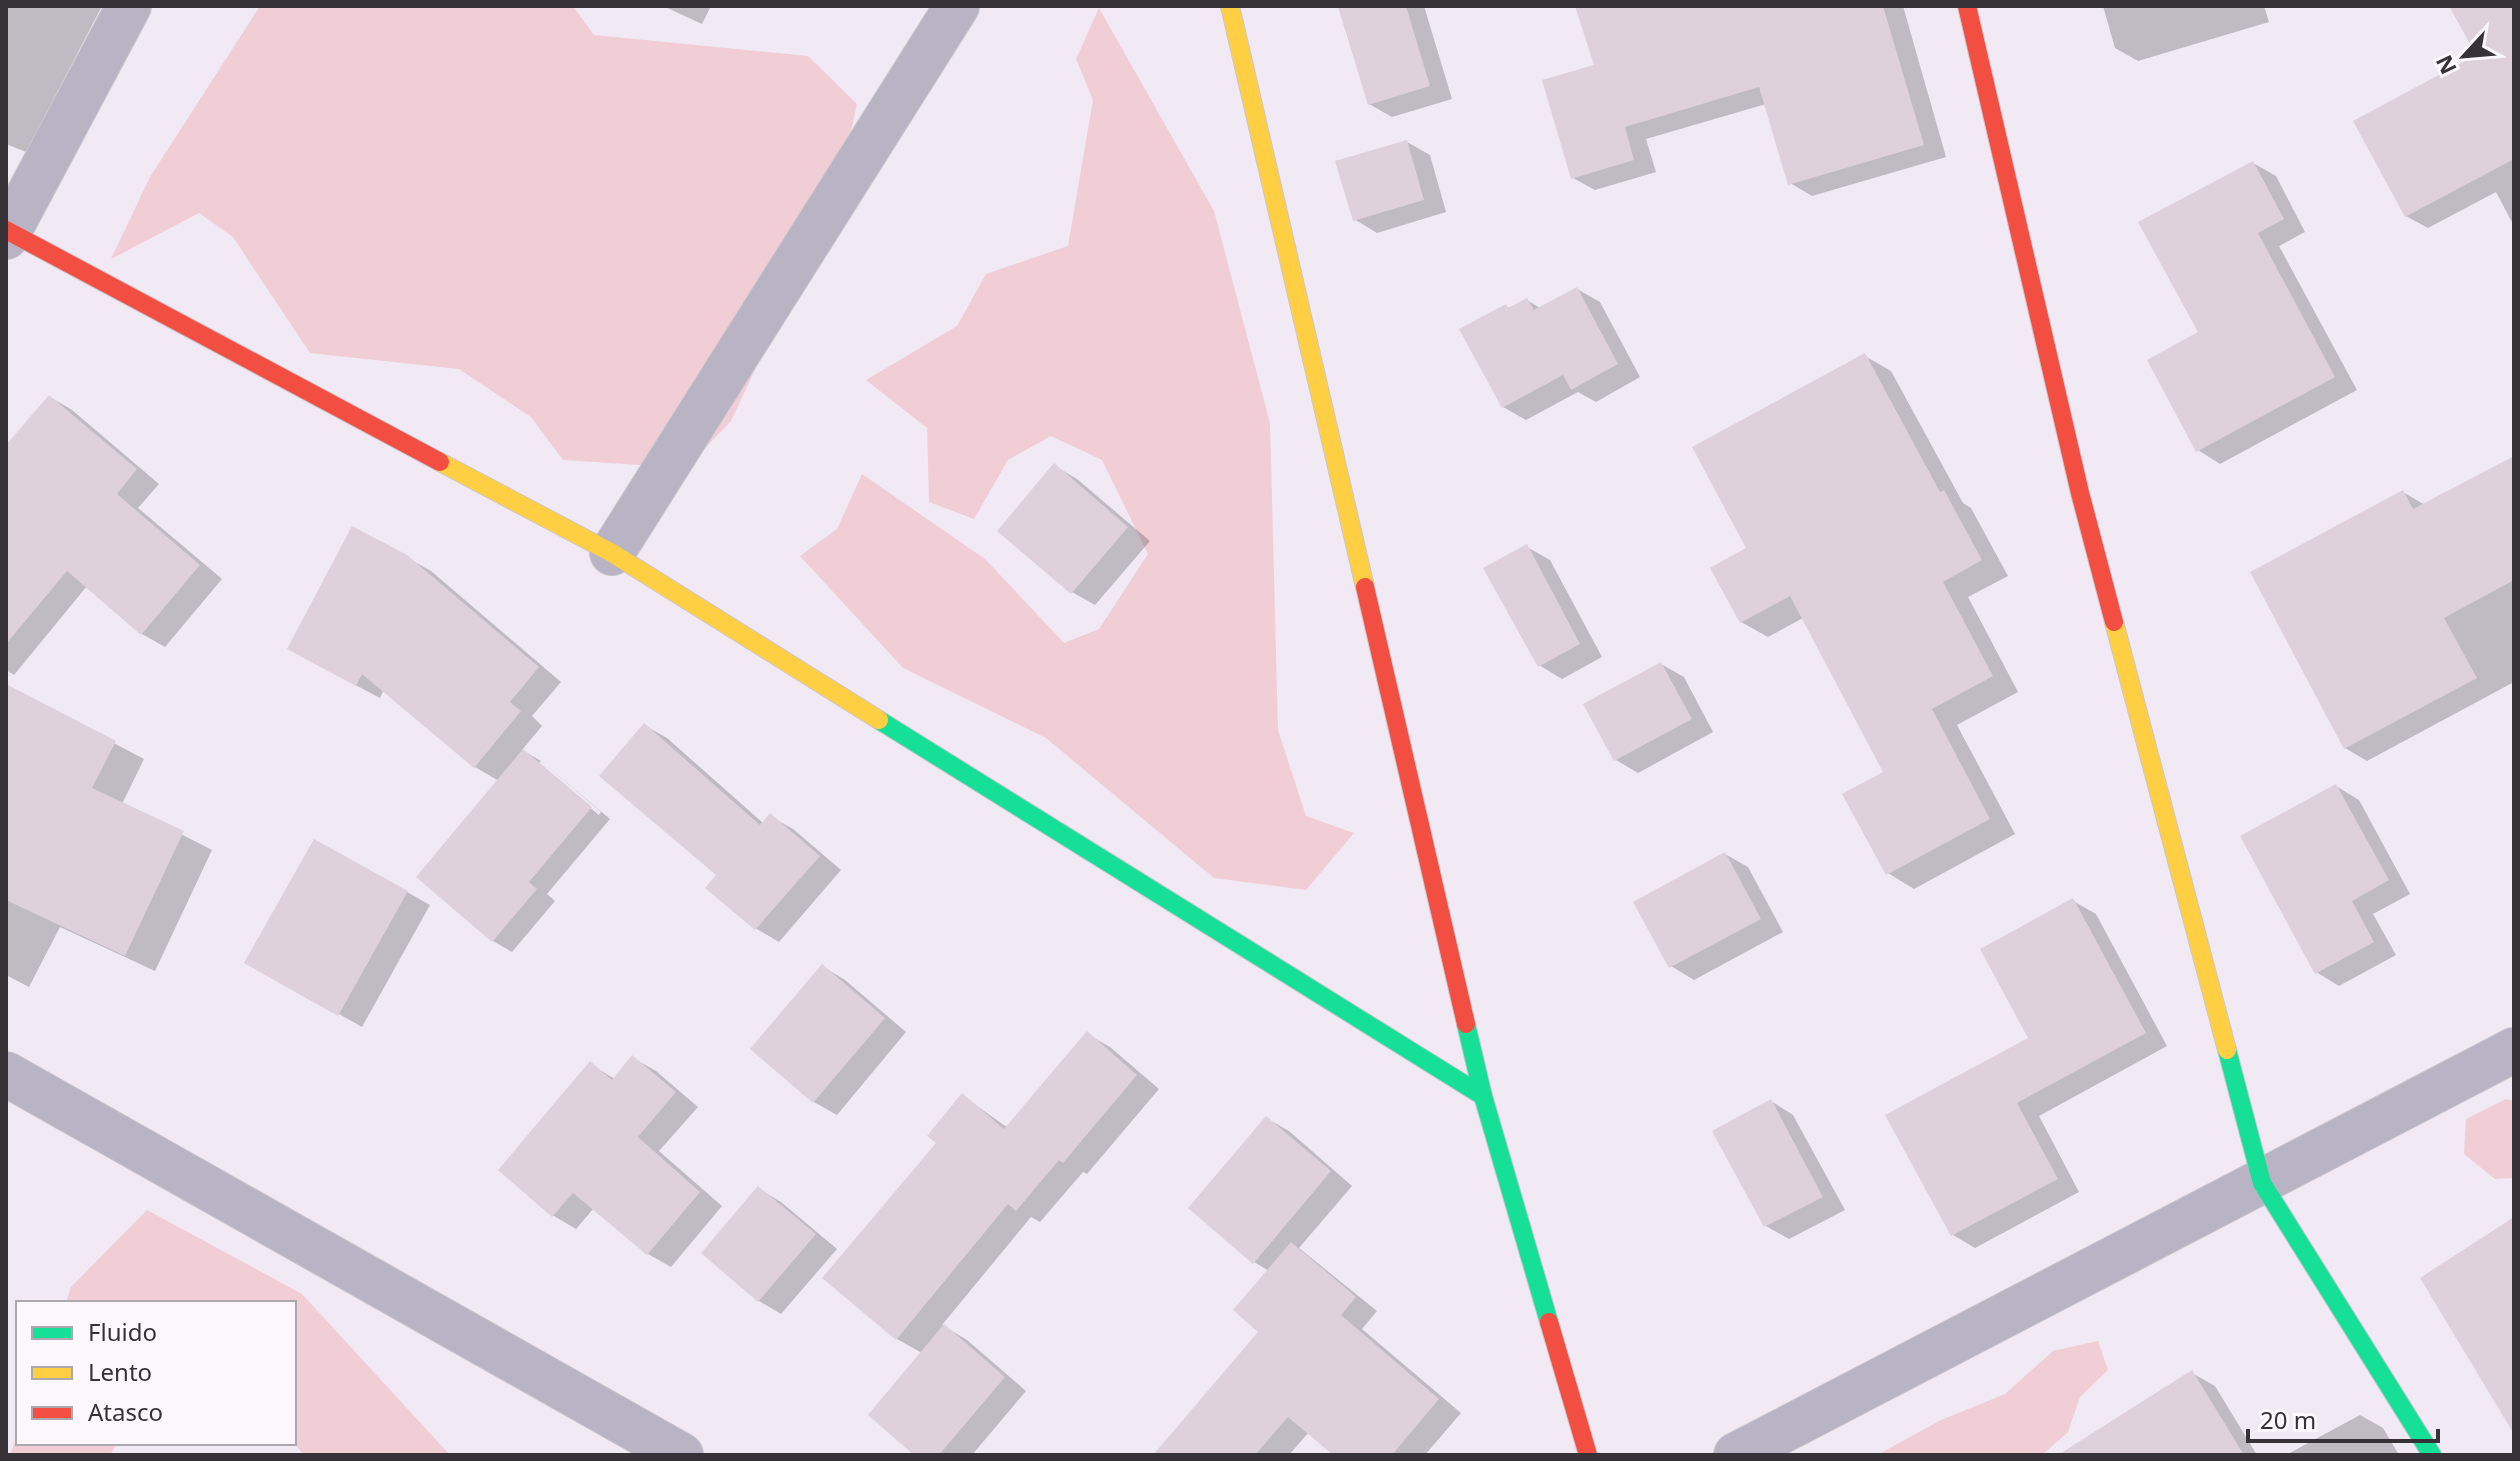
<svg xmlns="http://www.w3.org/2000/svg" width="2520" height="1461" viewBox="0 0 2520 1461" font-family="'Noto Sans',sans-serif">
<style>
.green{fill:#f1ced6}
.shadow{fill:#0003}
.building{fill:#ded1db}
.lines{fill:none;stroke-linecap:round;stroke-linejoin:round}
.street-casing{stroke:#cbc5cd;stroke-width:46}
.fast-casing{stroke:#cbc5cd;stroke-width:20}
.slow-casing{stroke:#cbc5cd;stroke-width:20}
.jam-casing{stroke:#cbc5cd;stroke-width:20}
.street{stroke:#b9b4c3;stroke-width:44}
.fast{stroke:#16e098;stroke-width:18}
.slow{stroke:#ffcf43;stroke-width:18}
.jam{stroke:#f24e42;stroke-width:18}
</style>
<rect width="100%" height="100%" fill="#f1e9f3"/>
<!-- green -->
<g class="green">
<path d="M 260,6 L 573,6 L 594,35 L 808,56 L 857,104 L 838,192 L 731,421 L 686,468 L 563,460 L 531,417 L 459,369 L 310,353 L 233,237 L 199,213 L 111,259 L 150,177 Z"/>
<path d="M 1099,8 L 1214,211 L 1270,423 L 1278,730 L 1306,816 L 1354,833 L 1306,890 L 1214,878 L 1046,738 L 903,668 L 800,556 L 837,529 L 862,474 L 985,559 L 1064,643 L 1099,629 L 1148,554 L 1102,460 L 1051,436 L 1008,460 L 974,519 L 929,502 L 927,428 L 866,380 L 957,326 L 986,274 L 1068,246 L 1093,100 L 1076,59 Z"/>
<path d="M 2506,1099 L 2514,1101 L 2514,1178 L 2495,1179 L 2464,1154 L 2466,1119 Z"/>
<path d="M 147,1210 L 302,1294 L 450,1455 L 304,1455 L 294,1443 L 294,1303 L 66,1303 L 71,1287 Z"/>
<path d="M 2098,1341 L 2108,1370 L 2080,1397 L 2068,1432 L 2042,1455 L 1877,1455 L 1941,1420 L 2005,1394 L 2053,1351 Z"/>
<path d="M 18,1434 L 18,1443 L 117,1443 L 110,1455 L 10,1455 Z"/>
</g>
<!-- shadow -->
<g class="shadow">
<path d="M 6,6 L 102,6 L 26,152 L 6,144 Z"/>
<path d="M 663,6 L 711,6 L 702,24 Z"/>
<path d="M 1338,6 L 1424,6 L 1452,99 L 1392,117 L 1369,104 Z"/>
<path d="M 1613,6 L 1903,6 L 1946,157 L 1812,196 L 1790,183 L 1766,104 L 1646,139 L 1656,172 L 1595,190 L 1573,178 Z"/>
<path d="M 2103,6 L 2264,6 L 2269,22 L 2138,61 L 2115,48 Z"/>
<path d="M 2452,6 L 2514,6 L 2514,226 L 2496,192 L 2428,228 L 2406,216 L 2479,56 Z"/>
<path d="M 1407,142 L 1430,155 L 1446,212 L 1377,233 L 1354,219 Z"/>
<path d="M 2253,163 L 2276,176 L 2305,232 L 2279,246 L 2357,390 L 2220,464 L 2198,450 L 2201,333 Z"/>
<path d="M 1577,289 L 1600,302 L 1640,377 L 1596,402 L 1578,392 L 1526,420 L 1503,407 L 1506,306 L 1511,309 L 1527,300 L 1540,308 Z"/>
<path d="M 1865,356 L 1891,371 L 1963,503 L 1971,508 L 2008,576 L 1968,597 L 2018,692 L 1957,725 L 2015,834 L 1914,889 L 1888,873 L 1885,772 L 1803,618 L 1768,637 L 1741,622 L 1748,549 Z"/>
<path d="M 50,397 L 72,410 L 159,484 L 138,508 L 222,579 L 165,647 L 142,634 L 87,586 L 14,675 L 6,670 L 6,449 Z"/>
<path d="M 2514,458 L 2514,682 L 2367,761 L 2345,748 L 2403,492 L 2425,505 Z"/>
<path d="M 1055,466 L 1077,479 L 1150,541 L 1095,605 L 1072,592 Z"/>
<path d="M 1527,547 L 1550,560 L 1602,657 L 1562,679 L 1539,665 Z"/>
<path d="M 406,557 L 431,571 L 561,682 L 532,716 L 542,726 L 522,750 L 541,761 L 538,764 L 599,815 L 601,812 L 542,762 L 610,819 L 547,894 L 555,901 L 512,952 L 493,941 L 499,781 L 475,767 L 384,689 L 380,698 L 312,662 Z"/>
<path d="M 1661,664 L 1684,677 L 1713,732 L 1638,773 L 1616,760 Z"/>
<path d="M 9,688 L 144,759 L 122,804 L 212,850 L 155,971 L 60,927 L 29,987 L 6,975 L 6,694 Z"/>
<path d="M 644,725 L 667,738 L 763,823 L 770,816 L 793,829 L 841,870 L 779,942 L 757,929 L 708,888 L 719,875 Z"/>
<path d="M 2336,786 L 2359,800 L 2410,894 L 2373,914 L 2396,955 L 2339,986 L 2316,972 Z"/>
<path d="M 1725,854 L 1748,867 L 1783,932 L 1694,980 L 1671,966 Z"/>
<path d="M 407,892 L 430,905 L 362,1027 L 247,962 Z"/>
<path d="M 2073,901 L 2096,914 L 2167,1046 L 2039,1116 L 2079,1192 L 1975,1248 L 1953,1235 L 2030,1039 Z"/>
<path d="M 822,966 L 845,980 L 906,1032 L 837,1115 L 814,1102 Z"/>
<path d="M 1087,1034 L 1110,1047 L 1159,1089 L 1087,1174 L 1083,1172 L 1040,1222 L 1031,1217 L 942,1325 L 967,1340 L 1026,1391 L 972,1455 L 917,1455 L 922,1353 L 897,1339 L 939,1143 L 963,1096 L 1008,1128 Z"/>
<path d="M 633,1058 L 656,1071 L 698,1107 L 659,1151 L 722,1206 L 671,1267 L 648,1254 L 594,1208 L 576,1229 L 554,1216 L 500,1170 L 590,1064 L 615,1079 Z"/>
<path d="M 1771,1101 L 1793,1115 L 1845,1210 L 1789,1239 L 1766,1226 Z"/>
<path d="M 1266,1118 L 1289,1131 L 1352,1186 L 1299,1248 L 1377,1311 L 1362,1329 L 1461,1413 L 1425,1455 L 1336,1455 L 1309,1432 L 1289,1455 L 1156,1455 L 1261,1332 L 1269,1271 L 1254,1262 Z"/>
<path d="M 759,1189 L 781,1202 L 837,1249 L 781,1314 L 759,1301 Z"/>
<path d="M 2192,1373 L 2215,1386 L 2257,1455 L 2073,1455 Z"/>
<path d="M 2360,1415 L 2383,1428 L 2399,1455 L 2286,1455 Z"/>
</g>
<!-- building -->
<g class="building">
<path d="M 1338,6 L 1406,6 L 1430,86 L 1368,105 Z"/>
<path d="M 1575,6 L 1883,6 L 1924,145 L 1788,185 L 1759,87 L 1625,127 L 1634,160 L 1571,179 L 1542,80 L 1594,65 Z"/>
<path d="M 2449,6 L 2514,6 L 2514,159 L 2405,217 L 2353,121 L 2476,55 Z"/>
<path d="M 1407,140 L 1424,200 L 1353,221 L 1335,161 Z"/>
<path d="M 2253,161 L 2284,219 L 2258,233 L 2335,377 L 2196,452 L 2147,360 L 2198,332 L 2138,222 Z"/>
<path d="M 1577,287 L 1618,364 L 1571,390 L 1563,375 L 1502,408 L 1459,329 L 1506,304 L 1508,308 L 1527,298 L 1534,310 Z"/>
<path d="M 1865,353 L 1940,492 L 1944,490 L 1982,560 L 1943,582 L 1993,676 L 1932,709 L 1990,819 L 1886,875 L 1842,794 L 1883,772 L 1790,596 L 1740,623 L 1710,568 L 1746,548 L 1692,447 Z"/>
<path d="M 49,395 L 137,469 L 117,494 L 200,565 L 141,635 L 67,571 L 6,644 L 6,445 Z"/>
<path d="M 2514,456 L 2514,580 L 2444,618 L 2477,678 L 2344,749 L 2250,572 L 2403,490 L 2413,509 Z"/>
<path d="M 1054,463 L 1128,527 L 1071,594 L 997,531 Z"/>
<path d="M 352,526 L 407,555 L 539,667 L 510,702 L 521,711 L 474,768 L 362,674 L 356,686 L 287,649 Z"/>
<path d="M 1527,544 L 1580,644 L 1538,667 L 1483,568 Z"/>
<path d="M 1661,662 L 1692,719 L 1614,761 L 1583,704 Z"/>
<path d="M 6,684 L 116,741 L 92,788 L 184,831 L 125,956 L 6,900 Z"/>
<path d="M 644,723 L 760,825 L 770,813 L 820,856 L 755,930 L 705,888 L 716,875 L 599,776 Z"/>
<path d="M 523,749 L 592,807 L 529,882 L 537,889 L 492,942 L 416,877 Z"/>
<path d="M 2336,784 L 2389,880 L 2352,901 L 2374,942 L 2315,974 L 2240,836 Z"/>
<path d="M 314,839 L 408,891 L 338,1016 L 244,963 Z"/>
<path d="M 1725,852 L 1761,919 L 1669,968 L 1633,902 Z"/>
<path d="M 2073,898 L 2146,1033 L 2017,1103 L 2058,1179 L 1951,1236 L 1885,1115 L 2028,1038 L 1980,949 Z"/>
<path d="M 822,964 L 885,1018 L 813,1103 L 750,1049 Z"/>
<path d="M 1087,1031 L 1137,1075 L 1063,1163 L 1059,1160 L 1016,1211 L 1008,1204 L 896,1340 L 822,1278 L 936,1143 L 927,1136 L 962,1093 L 1004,1129 Z"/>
<path d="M 632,1055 L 676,1092 L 638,1137 L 700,1192 L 647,1255 L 573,1193 L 552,1217 L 498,1170 L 590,1061 L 612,1080 Z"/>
<path d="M 1771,1099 L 1823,1197 L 1764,1227 L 1712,1131 Z"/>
<path d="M 1266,1116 L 1331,1171 L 1253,1264 L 1188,1208 Z"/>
<path d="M 758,1186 L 816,1234 L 758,1302 L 701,1253 Z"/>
<path d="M 2514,1217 L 2514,1434 L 2420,1278 Z"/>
<path d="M 1291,1242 L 1356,1297 L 1341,1315 L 1439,1399 L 1392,1455 L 1333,1455 L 1288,1417 L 1255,1455 L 1153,1455 L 1258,1332 L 1233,1310 Z"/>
<path d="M 944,1324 L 1005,1377 L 939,1455 L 914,1455 L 868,1415 Z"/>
<path d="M 2192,1370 L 2244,1455 L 2058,1455 Z"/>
</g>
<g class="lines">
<defs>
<g id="street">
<path d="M 6,237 L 129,6"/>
<path d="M 612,553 L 957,6"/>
<path d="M 6,1074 L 681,1455"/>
<path d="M 1736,1455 L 2514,1050"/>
</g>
<g id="fast">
<path d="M 879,720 L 1483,1096"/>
<path d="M 1466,1024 L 1483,1096 L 1549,1322"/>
<path d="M 2227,1050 L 2262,1183 L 2432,1455"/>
</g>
<g id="slow">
<path d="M 1230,6 L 1365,587"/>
<path d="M 440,462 L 612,553 L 879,720"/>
<path d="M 2114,622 L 2227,1050"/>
</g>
<g id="jam">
<path d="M 1967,6 L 2080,493 L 2114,622"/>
<path d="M 6,230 L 440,462"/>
<path d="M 1365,587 L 1466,1024"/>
<path d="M 1549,1322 L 1588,1455"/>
</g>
</defs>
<!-- street casing -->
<use href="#street" class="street-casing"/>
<!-- fast casing -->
<use href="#fast" class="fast-casing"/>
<!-- slow casing -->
<use href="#slow" class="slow-casing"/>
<!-- jam casing -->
<use href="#jam" class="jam-casing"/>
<!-- street -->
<use href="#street" class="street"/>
<!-- fast -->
<use href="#fast" class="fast"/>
<!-- slow -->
<use href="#slow" class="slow"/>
<!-- jam -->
<use href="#jam" class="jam"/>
</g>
<!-- border -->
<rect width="2520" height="1461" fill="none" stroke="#373238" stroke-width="16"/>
<!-- legend -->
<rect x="16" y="1301" width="280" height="144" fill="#fcf6fd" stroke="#ada8ae" stroke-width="2"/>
<rect x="32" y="1327" width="40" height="12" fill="#16e098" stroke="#ada8ae" stroke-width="2"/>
<text x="88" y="1341" font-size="24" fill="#373238">Fluido</text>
<rect x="32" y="1367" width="40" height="12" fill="#ffcf43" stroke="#ada8ae" stroke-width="2"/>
<text x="88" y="1381" font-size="24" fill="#373238">Lento</text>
<rect x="32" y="1407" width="40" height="12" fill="#f24e42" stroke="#ada8ae" stroke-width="2"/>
<text x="88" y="1421" font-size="24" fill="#373238">Atasco</text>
<!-- north arrow -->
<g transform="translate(2464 56) rotate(244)" stroke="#fcf6fd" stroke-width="6" paint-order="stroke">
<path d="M0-6L14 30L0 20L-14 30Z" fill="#373238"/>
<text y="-12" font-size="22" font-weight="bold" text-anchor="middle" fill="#373238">N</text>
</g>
<!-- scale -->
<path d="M2248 1429v12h190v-12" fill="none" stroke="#373238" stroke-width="4"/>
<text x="2260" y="1429" font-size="24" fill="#373238" stroke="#fcf6fd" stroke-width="6" paint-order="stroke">20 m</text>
</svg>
